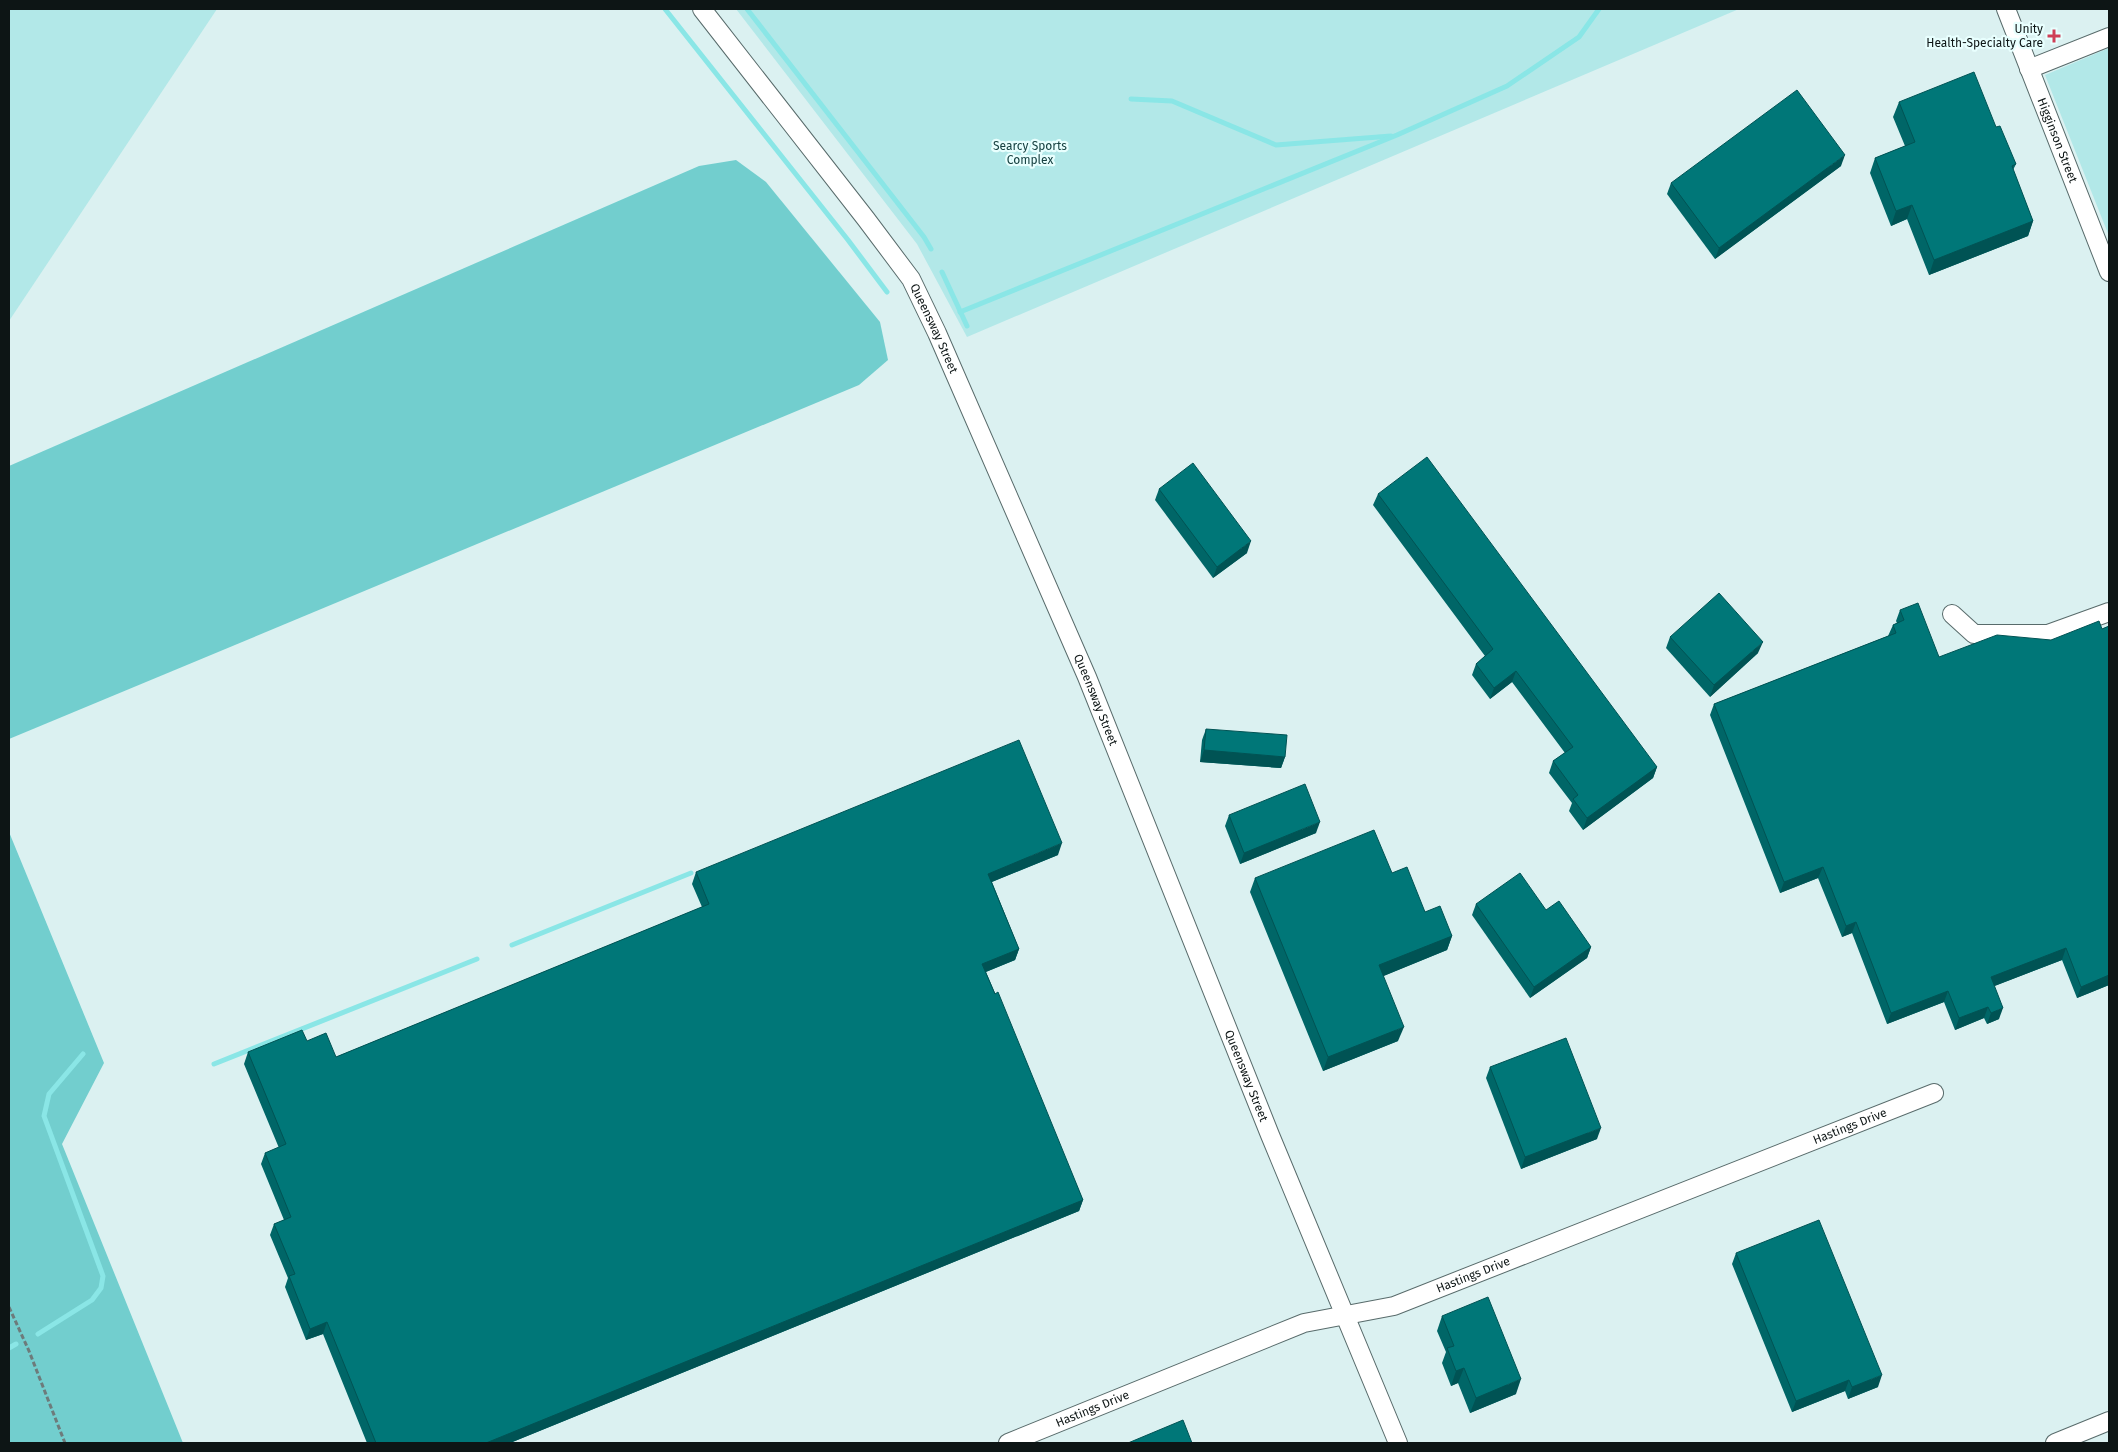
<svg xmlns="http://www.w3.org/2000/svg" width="2118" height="1452" viewBox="0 0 2118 1452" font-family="'Fira Sans',sans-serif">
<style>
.green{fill:#b2e8e8}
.forest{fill:#72cece}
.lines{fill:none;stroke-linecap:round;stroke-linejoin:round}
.stream{stroke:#8ae6e6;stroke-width:5}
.minor-casing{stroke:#586b6b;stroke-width:20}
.path{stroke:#6d7b7b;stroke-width:3;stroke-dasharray:5 2.5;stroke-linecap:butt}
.minor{stroke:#fff;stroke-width:18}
.wall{fill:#006667}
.shaded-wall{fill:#005354}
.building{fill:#007778;stroke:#005354}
.poi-dot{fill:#cf3f56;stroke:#e8fffe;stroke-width:2}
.labels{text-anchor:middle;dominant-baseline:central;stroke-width:4.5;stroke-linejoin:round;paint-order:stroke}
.poi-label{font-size:12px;fill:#0d1515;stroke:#e8fffe;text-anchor:end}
.street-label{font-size:12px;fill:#0d1515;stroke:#e8fffe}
.park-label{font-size:12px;fill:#164141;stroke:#e8fffe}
</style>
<rect width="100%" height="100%" fill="#dbf1f1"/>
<!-- green -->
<g class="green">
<path d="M 9,9 L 217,9 L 9,321 Z"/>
<path d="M 736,9 L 1739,9 L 967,337 L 917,244 Z"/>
<path d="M 2109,48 L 2109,236 L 2045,75 Z"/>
</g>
<!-- forest -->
<g class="forest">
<path d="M 736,160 L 766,182 L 880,322 L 888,360 L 859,385 L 9,739 L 9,466 L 699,166 Z"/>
<path d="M 9,832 L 104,1063 L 62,1144 L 183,1443 L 9,1443 Z"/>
</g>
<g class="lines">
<!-- stream -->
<g class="stream">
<path d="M 665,9 L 848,240 L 887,292"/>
<path d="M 747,9 L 924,237 L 931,249"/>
<path d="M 1131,99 L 1172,101 L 1276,145 L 1391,136"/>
<path d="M 942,272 L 967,326"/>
<path d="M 960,312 L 1397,135 L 1507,86 L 1579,37 L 1599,9"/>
<path d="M 512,945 L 691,873"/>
<path d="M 214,1064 L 477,959"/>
<path d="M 38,1334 L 92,1300 L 101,1288 L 103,1276 L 44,1116 L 49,1094 L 83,1054"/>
<path d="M 9,1348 L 16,1344"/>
</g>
<defs>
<g id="minor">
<path id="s1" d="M 702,9 L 866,219 L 911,279 L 937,333 L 1087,677 L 1270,1135 L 1398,1443"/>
<path id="s2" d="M 2006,9 L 2109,272"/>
<path d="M 2029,69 L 2109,37"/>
<path d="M 1952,614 L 1974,634 L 2048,634 L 2109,612"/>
<path id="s3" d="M 1008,1443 L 1304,1323 L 1394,1306 L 1934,1093"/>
<path d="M 2055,1443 L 2109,1421"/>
</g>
</defs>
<!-- minor casing -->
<use href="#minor" class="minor-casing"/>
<!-- path -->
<path class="path" d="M 9,1307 L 29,1351 L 65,1443"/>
<!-- minor -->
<use href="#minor" class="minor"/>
</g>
<!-- wall -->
<g class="wall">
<path d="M 1899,102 L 1996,127 L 2016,164 L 2013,170 L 2033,221 L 2028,236 L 1929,275 L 1907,219 L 1891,226 L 1870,173 L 1875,158 L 1905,146 L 1893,117 Z"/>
<path d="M 1841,166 L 1715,259 L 1667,194 L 1671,183 Z"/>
<path d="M 1159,489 L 1247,553 L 1213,578 L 1155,500 Z"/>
<path d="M 1378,494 L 1657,767 L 1653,778 L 1583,830 L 1569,811 L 1572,803 L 1549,773 L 1553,761 L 1565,753 L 1512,682 L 1490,699 L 1472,675 L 1476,664 L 1485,656 L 1373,505 Z"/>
<path d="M 1900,610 L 1939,657 L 2051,640 L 2102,629 L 2109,626 L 2109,985 L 2077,998 L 2062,960 L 1994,986 L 1999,1019 L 1987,1024 L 1984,1018 L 1955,1030 L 1944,1002 L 1887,1024 L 1852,933 L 1842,937 L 1818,878 L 1780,893 L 1710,715 L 1714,704 L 1888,636 L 1893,625 L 1897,623 L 1896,621 Z"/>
<path d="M 1670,637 L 1758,653 L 1710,697 L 1666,648 Z"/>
<path d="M 1206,729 L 1285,757 L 1281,768 L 1200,762 L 1202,740 Z"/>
<path d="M 1229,815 L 1316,833 L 1240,864 L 1225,826 Z"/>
<path d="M 1058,855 L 992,882 L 1019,949 L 1015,960 L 986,972 L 1083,1200 L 1079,1211 L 510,1443 L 367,1443 L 323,1334 L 306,1340 L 285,1287 L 288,1278 L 270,1235 L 274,1224 L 284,1220 L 261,1164 L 265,1153 L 279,1148 L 244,1064 L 248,1052 L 307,1041 L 336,1057 L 702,907 L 692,884 L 696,872 Z"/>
<path d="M 1392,873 L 1425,912 L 1452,936 L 1447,950 L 1383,976 L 1398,1041 L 1323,1071 L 1250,892 L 1255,878 Z"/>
<path d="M 1476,904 L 1546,910 L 1591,947 L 1587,958 L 1530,998 L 1472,915 Z"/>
<path d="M 1490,1067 L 1597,1139 L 1521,1169 L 1486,1078 Z"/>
<path d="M 1736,1253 L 1878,1387 L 1848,1399 L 1845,1391 L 1792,1412 L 1732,1264 Z"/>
<path d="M 1442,1316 L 1516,1394 L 1470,1413 L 1458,1383 L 1451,1386 L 1442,1363 L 1446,1352 L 1437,1331 Z"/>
</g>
<!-- shaded-wall -->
<g class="shaded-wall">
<path d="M 1845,155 L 1841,166 L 1715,259 L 1719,248 Z"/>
<path d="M 1912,205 L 1907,219 L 1891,226 L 1896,211 Z"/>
<path d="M 2033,221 L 2028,236 L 1929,275 L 1934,260 Z"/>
<path d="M 1251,541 L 1247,553 L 1213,578 L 1217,567 Z"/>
<path d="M 1763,642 L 1758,653 L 1710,697 L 1714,685 Z"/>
<path d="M 1516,671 L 1512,682 L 1490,699 L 1494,688 Z"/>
<path d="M 1204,750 L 1285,757 L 1281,768 L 1200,762 Z"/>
<path d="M 1657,767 L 1653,778 L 1583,830 L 1587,818 Z"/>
<path d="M 1320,822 L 1316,833 L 1240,864 L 1244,853 Z"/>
<path d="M 1062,843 L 1058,855 L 984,885 L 988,874 Z"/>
<path d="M 1823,867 L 1818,878 L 1780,893 L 1784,882 Z"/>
<path d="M 1856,922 L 1852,933 L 1842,937 L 1846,926 Z"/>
<path d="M 1452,936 L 1447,950 L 1374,980 L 1379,965 Z"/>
<path d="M 1591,947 L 1587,958 L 1530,998 L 1534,987 Z"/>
<path d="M 2066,948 L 2062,960 L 1987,989 L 1991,977 Z"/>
<path d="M 1019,949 L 1015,960 L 978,975 L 982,964 Z"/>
<path d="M 2109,975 L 2109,985 L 2077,998 L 2081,987 Z"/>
<path d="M 1948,991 L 1944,1002 L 1887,1024 L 1891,1013 Z"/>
<path d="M 1988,1007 L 1984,1018 L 1955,1030 L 1959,1018 Z"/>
<path d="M 2003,1008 L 1999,1019 L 1987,1024 L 1991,1013 Z"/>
<path d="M 1404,1027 L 1398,1041 L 1323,1071 L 1328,1057 Z"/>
<path d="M 1601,1128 L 1597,1139 L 1521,1169 L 1525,1157 Z"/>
<path d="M 1083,1200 L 1079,1211 L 510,1443 L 486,1443 Z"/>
<path d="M 327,1322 L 323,1334 L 306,1340 L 310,1329 Z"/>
<path d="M 1464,1368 L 1458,1383 L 1451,1386 L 1456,1371 Z"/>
<path d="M 1882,1375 L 1878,1387 L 1848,1399 L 1852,1387 Z"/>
<path d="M 1521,1379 L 1516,1394 L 1470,1413 L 1476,1398 Z"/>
<path d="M 1849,1380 L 1845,1391 L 1792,1412 L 1796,1401 Z"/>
</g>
<!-- building -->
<g class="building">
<path d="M 1974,72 L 1996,127 L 2000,126 L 2016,164 L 2012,166 L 2033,221 L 1934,260 L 1912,205 L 1896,211 L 1875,158 L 1915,142 L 1899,102 Z"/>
<path d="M 1797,90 L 1845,155 L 1719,248 L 1671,183 Z"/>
<path d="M 1427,457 L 1657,767 L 1587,818 L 1573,799 L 1578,795 L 1553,761 L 1573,747 L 1516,671 L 1494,688 L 1476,664 L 1493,649 L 1378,494 Z"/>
<path d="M 1193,463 L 1251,541 L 1217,567 L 1159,489 Z"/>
<path d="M 1719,593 L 1763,642 L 1714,685 L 1670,637 Z"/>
<path d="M 1918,603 L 1939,657 L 1997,635 L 2051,640 L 2099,621 L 2102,629 L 2109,626 L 2109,975 L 2081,987 L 2066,948 L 1991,977 L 2003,1008 L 1991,1013 L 1988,1007 L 1959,1018 L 1948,991 L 1891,1013 L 1856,922 L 1846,926 L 1823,867 L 1784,882 L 1714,704 L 1896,633 L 1893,625 L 1904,620 L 1900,610 Z"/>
<path d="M 1206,729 L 1287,735 L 1285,757 L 1204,750 Z"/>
<path d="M 1019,740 L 1062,843 L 988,874 L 1019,949 L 982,964 L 995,994 L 998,992 L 1083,1200 L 486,1443 L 376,1443 L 327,1322 L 310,1329 L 289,1276 L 295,1274 L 274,1224 L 291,1217 L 265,1153 L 286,1144 L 248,1052 L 302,1030 L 307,1041 L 326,1033 L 336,1057 L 709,904 L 696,872 Z"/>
<path d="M 1305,784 L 1320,822 L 1244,853 L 1229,815 Z"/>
<path d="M 1374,830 L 1392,873 L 1407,867 L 1425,912 L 1440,906 L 1452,936 L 1379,965 L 1404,1027 L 1328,1057 L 1255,878 Z"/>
<path d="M 1520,873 L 1546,910 L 1559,901 L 1591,947 L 1534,987 L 1476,904 Z"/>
<path d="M 1566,1038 L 1601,1128 L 1525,1157 L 1490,1067 Z"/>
<path d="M 1819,1220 L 1882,1375 L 1852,1387 L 1849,1380 L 1796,1401 L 1736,1253 Z"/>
<path d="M 1488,1297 L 1521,1379 L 1476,1398 L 1464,1368 L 1456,1371 L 1447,1348 L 1454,1346 L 1442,1316 Z"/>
<path d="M 1183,1420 L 1192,1443 L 1128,1443 Z"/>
</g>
<!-- markers -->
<path class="poi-dot" d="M2051.5 28.5h5v5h5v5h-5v5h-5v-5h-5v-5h5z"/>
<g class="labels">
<!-- poi labels -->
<g class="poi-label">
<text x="2043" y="29">Unity<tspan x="2043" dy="14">Health-Specialty Care</tspan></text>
</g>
<!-- street labels -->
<g class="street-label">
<text stroke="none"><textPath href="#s2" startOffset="141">Higginson Street</textPath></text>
<text stroke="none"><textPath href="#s1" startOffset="396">Queensway Street</textPath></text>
<text stroke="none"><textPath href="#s1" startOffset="801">Queensway Street</textPath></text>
<text stroke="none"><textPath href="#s1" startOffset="1206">Queensway Street</textPath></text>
<text stroke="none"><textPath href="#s3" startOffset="901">Hastings Drive</textPath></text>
<text stroke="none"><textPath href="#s3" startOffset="496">Hastings Drive</textPath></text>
<text stroke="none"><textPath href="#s3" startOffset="91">Hastings Drive</textPath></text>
</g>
<!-- park labels -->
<g class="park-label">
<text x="1030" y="146">Searcy Sports<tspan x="1030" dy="14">Complex</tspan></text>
</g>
</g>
<!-- border -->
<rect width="2118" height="1452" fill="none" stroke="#0d1515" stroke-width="20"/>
</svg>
